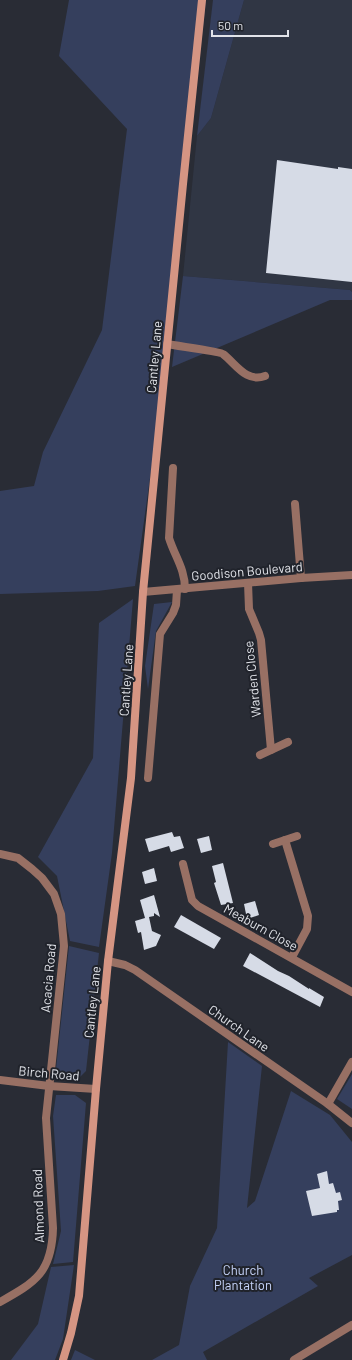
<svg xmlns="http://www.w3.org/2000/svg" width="352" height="1360" viewBox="0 0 352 1360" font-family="Barlow,sans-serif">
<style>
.built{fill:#303644}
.green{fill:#353f5d}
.building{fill:#d6dbe6}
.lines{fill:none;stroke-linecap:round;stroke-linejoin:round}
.minor{stroke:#987064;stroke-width:8}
.tertiary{stroke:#987064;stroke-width:8}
.secondary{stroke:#d59583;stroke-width:8}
.labels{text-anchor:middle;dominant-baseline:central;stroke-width:4;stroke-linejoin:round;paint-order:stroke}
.street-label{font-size:13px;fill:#e1e3e9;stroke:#20232b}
.park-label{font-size:13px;fill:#c8d6fc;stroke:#20232b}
</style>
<rect width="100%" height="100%" fill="#292c35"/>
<!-- built -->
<path class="built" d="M 244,0 L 352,0 L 352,292 L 350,290 L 183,276 L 197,136 L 211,118 Z"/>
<!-- green -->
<g class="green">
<path d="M 69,0 L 206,0 L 165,370 L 135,586 L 98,591 L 0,594 L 0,491 L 34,486 L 43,452 L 102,330 L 127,129 L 59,56 Z"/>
<path d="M 213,0 L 244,0 L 211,118 L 197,136 Z"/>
<path d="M 183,276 L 350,290 L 352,292 L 352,300 L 330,300 L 172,367 Z"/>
<path d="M 133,599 L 112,853 L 99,947 L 70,941 L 57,876 L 38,857 L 93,758 L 99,623 Z"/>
<path d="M 172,602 L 156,631 L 148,689 L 145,666 L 154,604 Z"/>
<path d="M 69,946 L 99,953 L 86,1071 L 79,1078 L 60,1077 L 56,1069 Z"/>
<path d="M 228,1042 L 262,1066 L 247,1208 L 255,1201 L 291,1091 L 330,1115 L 352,1142 L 352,1255 L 309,1278 L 318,1286 L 203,1352 L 207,1360 L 152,1360 L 179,1345 L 190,1286 L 217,1228 Z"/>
<path d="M 352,1074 L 352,1109 L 337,1099 Z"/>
<path d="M 56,1095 L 75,1095 L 86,1103 L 73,1262 L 53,1264 L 61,1231 L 53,1116 Z"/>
<path d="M 74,1265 L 63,1339 L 55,1360 L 11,1360 L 38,1324 L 51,1267 Z"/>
<path d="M 75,1350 L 95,1360 L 71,1360 Z"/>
</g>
<!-- building -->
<g class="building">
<path d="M 277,160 L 338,169 L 338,167 L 352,169 L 352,282 L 266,273 Z"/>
<path d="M 172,832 L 174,837 L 180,836 L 184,848 L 171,852 L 169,846 L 149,852 L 145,839 Z"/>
<path d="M 209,836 L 212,850 L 201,853 L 197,839 Z"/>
<path d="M 223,863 L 233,903 L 221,905 L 214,883 L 216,882 L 212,866 Z"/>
<path d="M 154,868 L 157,881 L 145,884 L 142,872 Z"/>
<path d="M 154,895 L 160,917 L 154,913 L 154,916 L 149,917 L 152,931 L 161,935 L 156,946 L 144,950 L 141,932 L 138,933 L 135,921 L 145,918 L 140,900 Z"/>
<path d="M 255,901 L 259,915 L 247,919 L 244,904 Z"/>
<path d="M 181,915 L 221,938 L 214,949 L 174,927 Z"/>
<path d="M 250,953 L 278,971 L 289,976 L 309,989 L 309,988 L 324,997 L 320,1007 L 243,966 Z"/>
<path d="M 327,1171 L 329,1184 L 333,1183 L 336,1193 L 340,1192 L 342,1200 L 338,1201 L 339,1210 L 337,1210 L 337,1212 L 312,1216 L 306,1191 L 320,1188 L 317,1174 Z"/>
</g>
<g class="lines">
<!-- minor -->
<g class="minor">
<path d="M 167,344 C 176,346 220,351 223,354 C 236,364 246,383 265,376"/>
<path d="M 173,468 L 169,538 C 175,557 185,569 185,589"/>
<path d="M 295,504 L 301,578"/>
<path d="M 248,583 L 249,609 L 259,633 L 261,640 L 271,750"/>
<path d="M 260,755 L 288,742"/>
<path d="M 148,778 L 160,634 L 173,613 L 176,605 L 177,590"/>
<path d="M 285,840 L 308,916 L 307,929 L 292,957"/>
<path d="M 273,844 L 297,836"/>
<path d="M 0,854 L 18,858 L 32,869 L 42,878 L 54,894 L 61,914 L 64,946 L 46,1118 L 53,1228 C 52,1272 36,1282 0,1302"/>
<path d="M 183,864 L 192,900 L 198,906 L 352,992"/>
<path d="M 0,1080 L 49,1086 L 96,1089"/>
<path d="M 328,1104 L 352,1062"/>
<path d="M 294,1360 L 352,1325"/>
</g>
<!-- tertiary -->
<g class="tertiary">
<path d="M 143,592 L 301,578 L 352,575"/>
<path d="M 108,961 L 125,965 L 135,970 L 328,1104 L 352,1123"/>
</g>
<!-- secondary -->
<path class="secondary" d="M 63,1360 L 71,1333 L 79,1296 L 96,1089 L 108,961 L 131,778 L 143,592 L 183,184 L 202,0"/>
</g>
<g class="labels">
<!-- street labels -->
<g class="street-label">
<text transform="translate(154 357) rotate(-85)">Cantley Lane</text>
<text transform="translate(247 571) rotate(-5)">Goodison Boulevard</text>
<text transform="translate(252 679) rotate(-96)">Warden Close</text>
<text transform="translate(126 680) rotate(-86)">Cantley Lane</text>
<text transform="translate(261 927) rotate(29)">Meaburn Close</text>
<text transform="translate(48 978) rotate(-85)">Acacia Road</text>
<text transform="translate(92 1002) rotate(-84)">Cantley Lane</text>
<text transform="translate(239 1028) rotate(35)">Church Lane</text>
<text transform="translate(49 1073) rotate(5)">Birch Road</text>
<text transform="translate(38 1206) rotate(-92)">Almond Road</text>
</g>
<!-- park labels -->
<g class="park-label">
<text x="243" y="1270">Church<tspan x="243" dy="15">Plantation</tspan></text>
</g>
</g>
<!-- scale -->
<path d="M212 30v6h76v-6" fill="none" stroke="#e1e3e9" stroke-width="2"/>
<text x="218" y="30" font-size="12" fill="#e1e3e9" stroke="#20232b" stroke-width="3" paint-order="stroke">50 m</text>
</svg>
